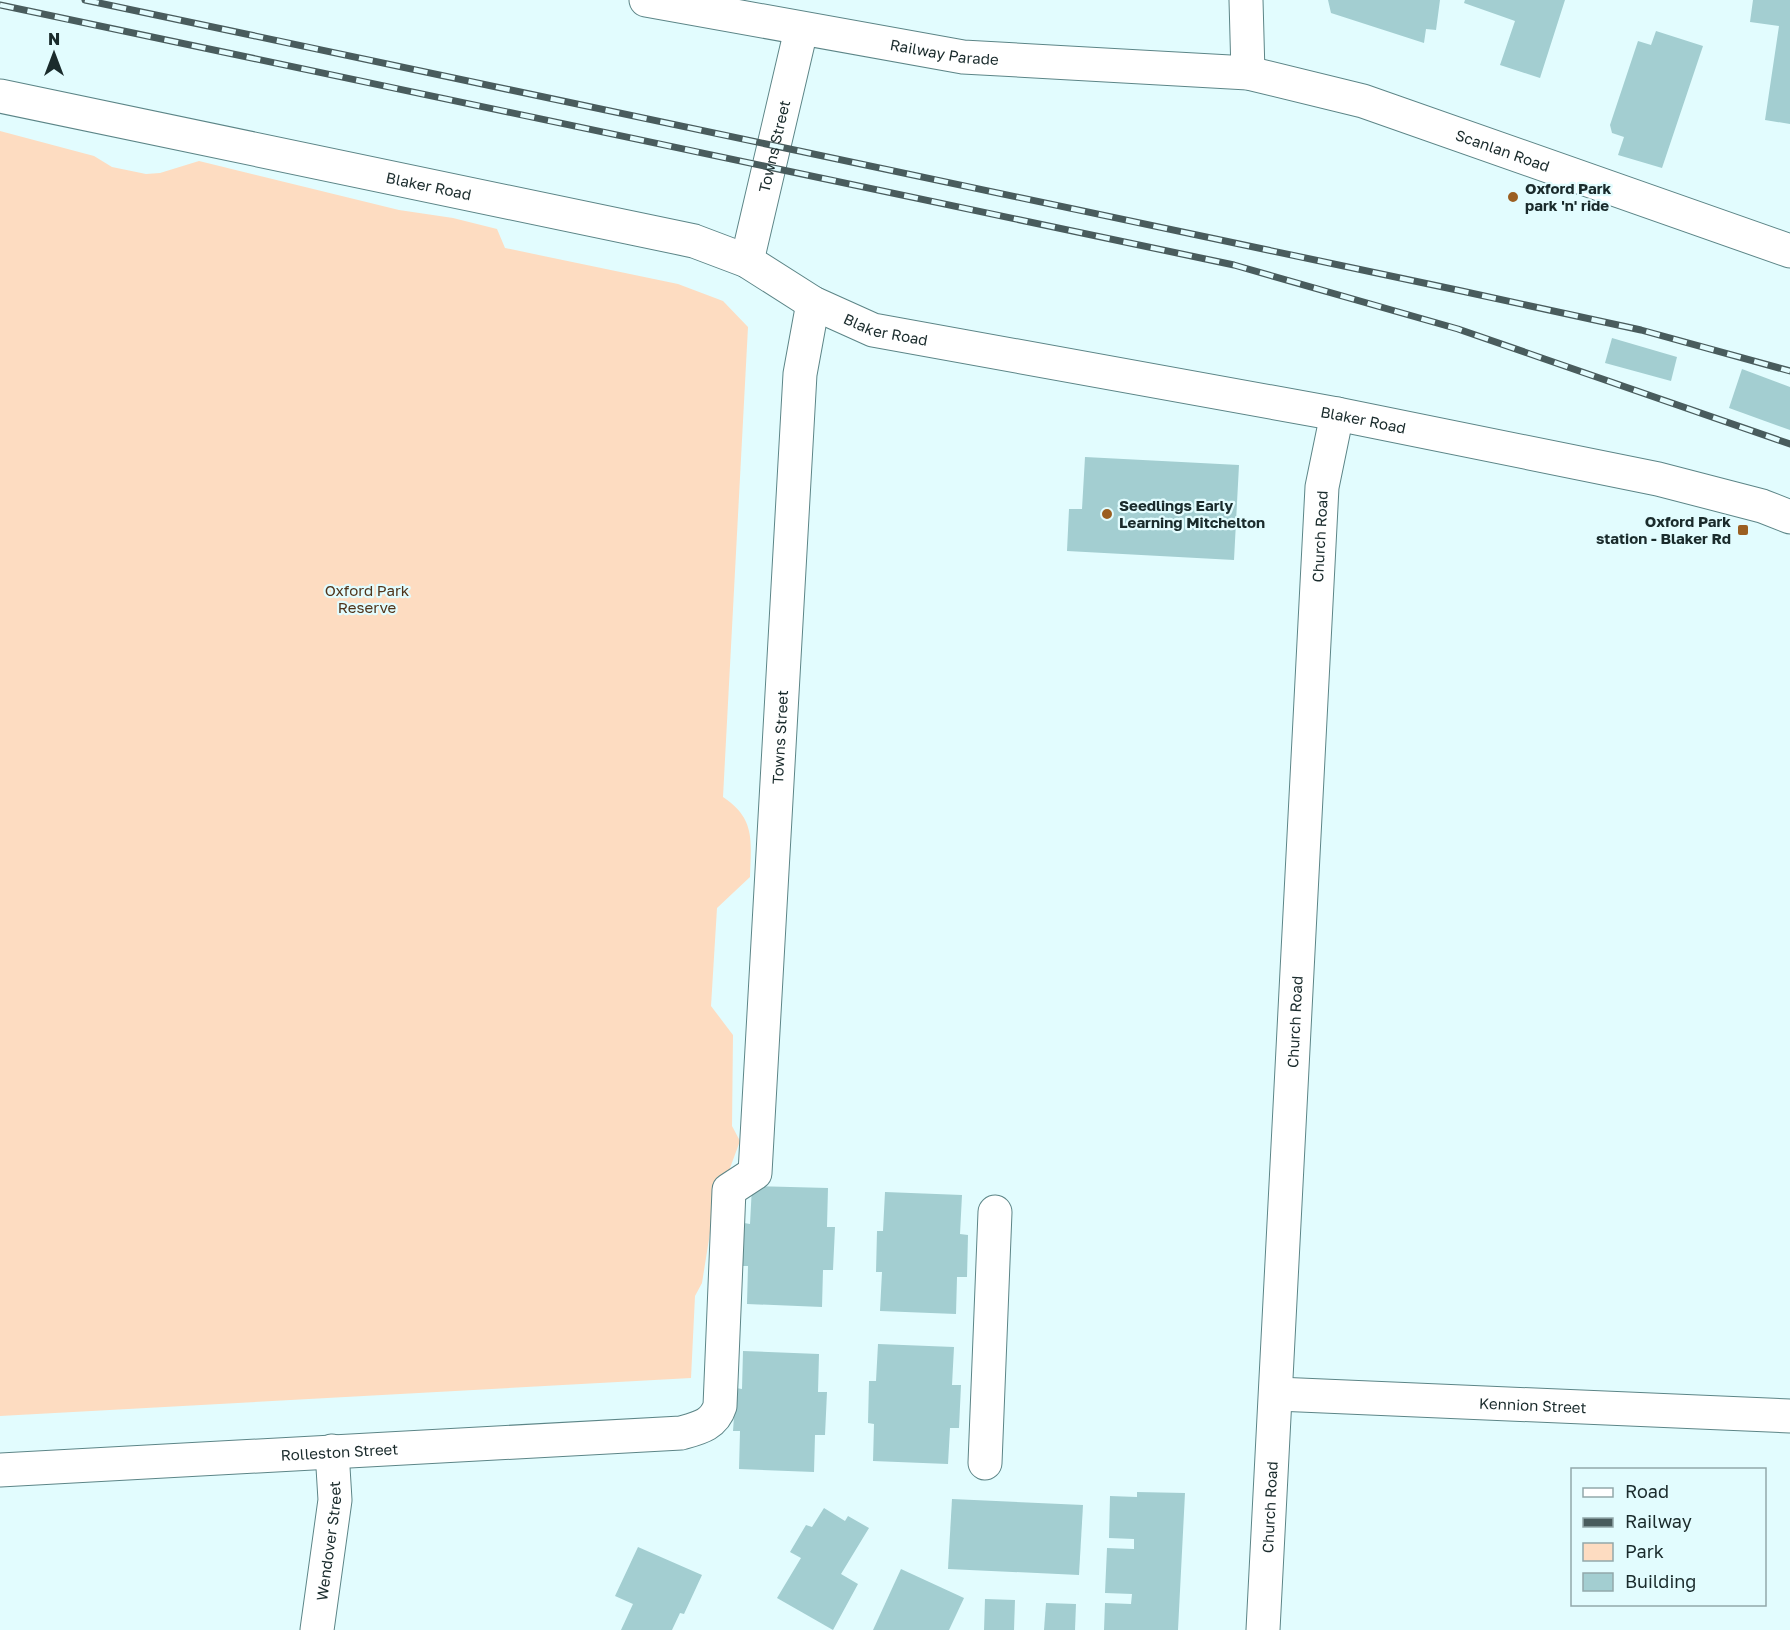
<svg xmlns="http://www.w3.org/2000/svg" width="1790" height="1630" viewBox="0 0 1790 1630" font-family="'Golos Text',sans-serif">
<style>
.green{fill:#fddcc1}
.building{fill:#a3ced1}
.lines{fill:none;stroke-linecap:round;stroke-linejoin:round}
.minor-casing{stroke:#5c8587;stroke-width:35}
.minor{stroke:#fff;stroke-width:33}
.rail-casing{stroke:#495c5d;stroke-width:7}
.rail{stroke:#e2fcfe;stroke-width:4.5;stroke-dasharray:14;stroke-linecap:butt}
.poi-dot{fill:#9b5f21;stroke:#e2fcfe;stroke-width:2}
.labels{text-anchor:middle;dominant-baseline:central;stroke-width:4.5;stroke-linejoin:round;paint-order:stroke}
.street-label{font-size:15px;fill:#1a2b2c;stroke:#e2fcfe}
.poi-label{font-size:15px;font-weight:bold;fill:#1a2b2c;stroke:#e2fcfe;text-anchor:start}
.park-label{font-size:15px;fill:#50341a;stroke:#e2fcfe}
</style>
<rect width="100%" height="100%" fill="#e2fcfe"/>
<!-- green -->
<path class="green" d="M 0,131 L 94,156 L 112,167 L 146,174 L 160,173 L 199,161 L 399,210 L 453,218 L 497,229 L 505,248 L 678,284 L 723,301 L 748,327 L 723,797 C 756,819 751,841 750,877 L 717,908 L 711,1006 L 733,1035 L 732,1126 L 740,1141 L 713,1214 L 702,1283 L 695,1296 L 691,1378 L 0,1416 Z"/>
<!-- building -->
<g class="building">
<path d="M 1328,0 L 1440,0 L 1436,30 L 1426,29 L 1424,43 L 1331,13 Z"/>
<path d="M 1465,0 L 1565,0 L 1540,78 L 1500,65 L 1515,21 L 1464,3 Z"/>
<path d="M 1753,0 L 1790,0 L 1790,124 L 1765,120 L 1779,26 L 1750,22 Z"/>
<path d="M 1656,31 L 1703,46 L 1662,168 L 1618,155 L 1624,137 L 1612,133 L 1610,125 L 1638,41 L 1651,45 Z"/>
<path d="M 1612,338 L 1677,357 L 1671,381 L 1605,363 Z"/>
<path d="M 1742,369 L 1790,387 L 1790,430 L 1729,408 Z"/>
<path d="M 1085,457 L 1239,465 L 1234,560 L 1067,551 L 1069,509 L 1082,509 Z"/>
<path d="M 752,1186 L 828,1188 L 827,1227 L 835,1227 L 833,1270 L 823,1270 L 822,1307 L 747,1304 L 748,1266 L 742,1266 L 744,1223 L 750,1224 Z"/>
<path d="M 885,1192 L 962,1195 L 960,1234 L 968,1235 L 967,1277 L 957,1277 L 956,1314 L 880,1311 L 882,1272 L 876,1272 L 877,1231 L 883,1231 Z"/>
<path d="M 878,1344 L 954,1347 L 952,1385 L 961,1385 L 959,1428 L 950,1428 L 948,1464 L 873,1461 L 874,1424 L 868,1423 L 869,1381 L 876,1381 Z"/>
<path d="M 743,1351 L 819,1354 L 818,1392 L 827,1392 L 825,1435 L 815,1435 L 814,1472 L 739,1469 L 740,1431 L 733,1431 L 736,1388 L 742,1389 Z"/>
<path d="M 1137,1492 L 1185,1493 L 1178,1630 L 1104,1630 L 1105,1603 L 1131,1604 L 1132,1594 L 1105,1593 L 1107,1548 L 1134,1549 L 1134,1539 L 1109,1538 L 1110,1496 L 1137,1497 Z"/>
<path d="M 952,1499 L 1083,1505 L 1079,1575 L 948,1569 Z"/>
<path d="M 824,1508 L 845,1521 L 848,1516 L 869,1528 L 841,1574 L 858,1584 L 833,1630 L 777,1598 L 801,1558 L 790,1552 L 806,1525 L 812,1527 Z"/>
<path d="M 638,1547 L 702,1575 L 684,1614 L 680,1613 L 672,1630 L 621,1630 L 633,1604 L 615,1596 Z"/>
<path d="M 901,1569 L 964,1598 L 949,1630 L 873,1630 Z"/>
<path d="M 985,1599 L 1015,1600 L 1014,1630 L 984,1630 Z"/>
<path d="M 1046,1603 L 1076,1604 L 1075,1630 L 1044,1630 Z"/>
</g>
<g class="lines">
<defs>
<g id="minor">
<path id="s1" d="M 646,0 L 963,57 L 1248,73 L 1363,101 L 1790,251"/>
<path d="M 1246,0 L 1248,73"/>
<path id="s2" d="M 0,96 L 694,241 L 747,261 L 813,303 L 873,330 L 1337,414 L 1658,479 L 1762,506 L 1790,517"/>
<path id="s3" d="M 747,261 L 801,30"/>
<path id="s4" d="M 1277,1394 L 1790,1416"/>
<path d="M 985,1463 L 995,1212"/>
<path id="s5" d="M 0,1470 L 681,1433 C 699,1428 714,1425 720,1406 L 729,1190 L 755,1173 L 800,374 L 813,303"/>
<path id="s6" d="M 317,1630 L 335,1500 L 332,1451"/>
<path id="s7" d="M 1263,1630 L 1322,487 L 1337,414"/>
</g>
</defs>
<!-- minor casing -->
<use href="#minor" class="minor-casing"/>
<!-- minor -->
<use href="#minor" class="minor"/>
<defs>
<g id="rail">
<path d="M 85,0 L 1457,290 L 1641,330 L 1790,371"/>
<path d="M 0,5 L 1234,265 L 1458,329 L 1790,444"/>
</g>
</defs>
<!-- rail casing -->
<use href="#rail" class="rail-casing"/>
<!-- rail -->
<use href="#rail" class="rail"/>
</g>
<!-- markers -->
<g class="poi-dot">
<circle cx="1513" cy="197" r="6"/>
<circle cx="1107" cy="514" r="6"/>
<rect x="1737" y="524" width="12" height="12" rx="3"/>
</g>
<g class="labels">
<!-- street labels -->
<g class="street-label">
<text stroke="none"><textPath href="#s1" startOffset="303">Railway Parade</textPath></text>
<text stroke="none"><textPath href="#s3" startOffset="118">Towns Street</textPath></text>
<text stroke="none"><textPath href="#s1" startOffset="874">Scanlan Road</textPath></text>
<text stroke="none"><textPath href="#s2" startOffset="438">Blaker Road</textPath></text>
<text stroke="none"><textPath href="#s2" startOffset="922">Blaker Road</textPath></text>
<text stroke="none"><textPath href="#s2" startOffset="1408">Blaker Road</textPath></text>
<text stroke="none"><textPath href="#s7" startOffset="1095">Church Road</textPath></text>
<text stroke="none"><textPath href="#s5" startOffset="1416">Towns Street</textPath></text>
<text stroke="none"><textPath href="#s7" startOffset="609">Church Road</textPath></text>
<text stroke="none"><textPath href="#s4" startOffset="256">Kennion Street</textPath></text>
<text stroke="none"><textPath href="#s5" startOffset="340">Rolleston Street</textPath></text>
<text stroke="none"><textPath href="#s7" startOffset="123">Church Road</textPath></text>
<text stroke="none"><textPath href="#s6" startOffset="90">Wendover Street</textPath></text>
</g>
<!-- poi labels -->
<g class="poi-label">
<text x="1525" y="188">Oxford Park<tspan x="1525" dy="17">park 'n' ride</tspan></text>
<text x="1119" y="505">Seedlings Early<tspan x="1119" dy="17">Learning Mitchelton</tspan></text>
<text x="1731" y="521" text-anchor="end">Oxford Park<tspan x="1731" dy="17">station - Blaker Rd</tspan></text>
</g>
<!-- park labels -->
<g class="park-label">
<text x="367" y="590">Oxford Park<tspan x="367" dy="17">Reserve</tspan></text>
</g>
</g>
<!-- legend -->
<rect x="1571" y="1468" width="195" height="138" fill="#e2fcfe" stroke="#92a8aa" stroke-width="1.5"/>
<rect x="1583" y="1488" width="30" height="9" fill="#ffffff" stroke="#92a8aa" stroke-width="1.5"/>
<text x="1625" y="1498" font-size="18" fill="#1a2b2c">Road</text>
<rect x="1583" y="1518" width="30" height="9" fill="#495c5d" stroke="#92a8aa" stroke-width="1.5"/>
<text x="1625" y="1528" font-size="18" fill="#1a2b2c">Railway</text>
<rect x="1583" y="1543" width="30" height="18" fill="#fddcc1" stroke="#92a8aa" stroke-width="1.5"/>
<text x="1625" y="1558" font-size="18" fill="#1a2b2c">Park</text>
<rect x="1583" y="1573" width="30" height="18" fill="#a3ced1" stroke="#92a8aa" stroke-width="1.5"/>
<text x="1625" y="1588" font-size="18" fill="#1a2b2c">Building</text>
<!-- north arrow -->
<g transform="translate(54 54)" stroke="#e2fcfe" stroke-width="4.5" paint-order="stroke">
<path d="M0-4.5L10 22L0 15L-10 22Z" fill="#1a2b2c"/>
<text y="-9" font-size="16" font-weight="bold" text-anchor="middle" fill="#1a2b2c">N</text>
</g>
</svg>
